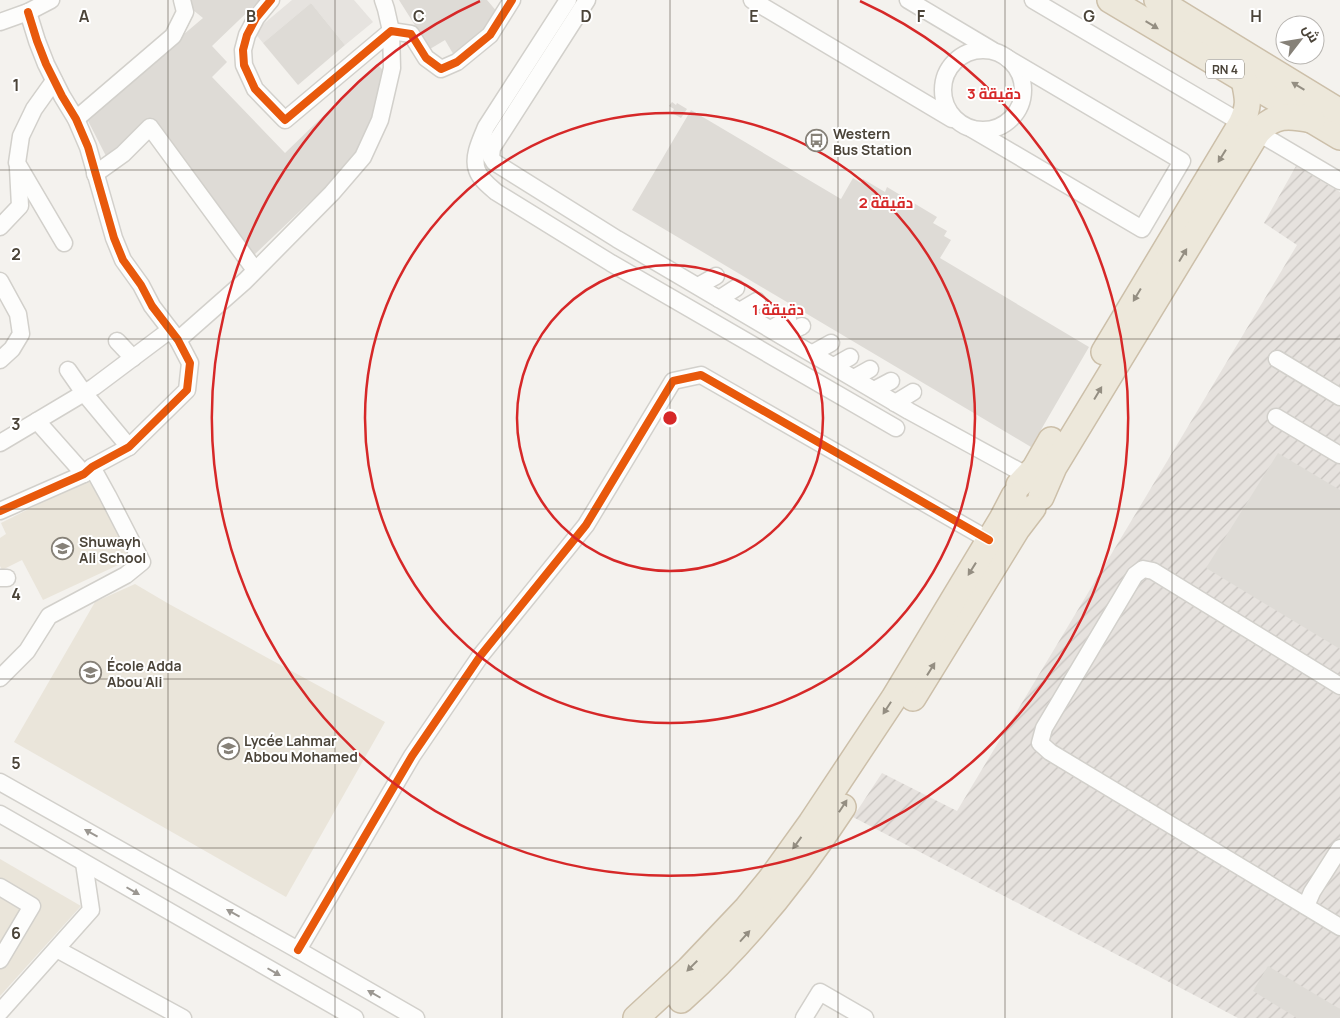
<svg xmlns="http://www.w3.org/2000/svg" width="1340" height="1018" viewBox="0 0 1340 1018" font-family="Manrope,Cairo,sans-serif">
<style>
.industrial{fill:url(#industrial-furrows)}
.education{fill:#eae5da}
.parking{fill:#e6e3df}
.building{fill:#dedbd6}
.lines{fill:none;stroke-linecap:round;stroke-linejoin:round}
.minor-casing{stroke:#d2d0cb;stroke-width:19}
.highway-casing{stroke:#ccbfa9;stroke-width:28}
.minor{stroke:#fdfdfc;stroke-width:16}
.highway{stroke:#ede8db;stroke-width:25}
.cycleway-casing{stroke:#fff;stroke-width:11}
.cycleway{stroke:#e8590c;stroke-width:8}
.oneway{fill:#948e82}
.oneway2{fill:#9b9791}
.grid{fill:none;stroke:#4b4439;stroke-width:1;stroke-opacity:0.55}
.ring{fill:none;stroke:#d62828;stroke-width:2.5}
.labels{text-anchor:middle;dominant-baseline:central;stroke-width:4;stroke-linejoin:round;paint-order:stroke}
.shield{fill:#fff;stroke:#817c74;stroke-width:1}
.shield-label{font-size:12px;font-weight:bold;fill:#4b4439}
.poi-label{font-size:14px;font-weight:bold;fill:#4b4439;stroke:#fff;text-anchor:start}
.grid-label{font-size:16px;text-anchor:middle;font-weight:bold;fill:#4b4439;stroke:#fff;stroke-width:4;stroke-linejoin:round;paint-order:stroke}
.centre{fill:#d62828;stroke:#fff;stroke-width:2.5}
.ring-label{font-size:15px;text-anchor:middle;font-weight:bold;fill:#d62828;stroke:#fff;stroke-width:4;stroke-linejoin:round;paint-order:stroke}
</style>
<defs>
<pattern id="industrial-furrows" width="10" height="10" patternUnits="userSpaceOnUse" patternTransform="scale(1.25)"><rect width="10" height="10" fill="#e6e2de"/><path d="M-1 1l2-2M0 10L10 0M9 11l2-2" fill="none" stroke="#c7c3bf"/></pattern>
</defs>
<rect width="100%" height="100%" fill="#f4f2ee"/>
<!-- industrial -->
<path class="industrial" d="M 1296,166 L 1340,192 L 1340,1018 L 1238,1018 L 853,817 L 882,773 L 957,811 L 1297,245 L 1264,223 Z"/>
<!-- education -->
<g class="education">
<path d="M 92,477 L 121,534 L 129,560 L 43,600 L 22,560 L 2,570 L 0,566 L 0,538 L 6,534 L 1,523 Z"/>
<path d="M 135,584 L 169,604 L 385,722 L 286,897 L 14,742 L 95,602 Z"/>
<path d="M 0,859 L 81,906 L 0,996 Z"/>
</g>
<!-- parking -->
<path class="parking" d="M 292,0 L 354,0 L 373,22 L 345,45 L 311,3 L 263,43 L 254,32 Z"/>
<!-- building -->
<g class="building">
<path d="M 192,0 L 260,0 L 212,46 L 227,62 L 212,77 L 285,153 L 377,64 L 384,71 L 369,127 L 358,150 L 340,173 L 252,257 L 152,118 L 106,156 L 86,117 L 203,18 L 188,6 Z"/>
<path d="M 399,0 L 487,0 L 498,13 L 486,32 L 455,57 L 445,40 L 430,49 Z"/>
<path d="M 311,3 L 345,45 L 298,85 L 263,43 Z"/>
<path d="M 672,102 L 676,105 L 677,103 L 687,109 L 681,118 L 672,113 L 674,109 L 669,106 Z"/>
<path d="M 691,110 L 841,199 L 853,178 L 861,183 L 863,179 L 885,192 L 887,187 L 937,217 L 933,223 L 947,231 L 944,236 L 951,240 L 940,258 L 1089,347 L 1031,447 L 632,210 Z"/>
<path d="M 1278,453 L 1340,490 L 1340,649 L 1206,568 Z"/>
<path d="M 1268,966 L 1340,1009 L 1340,1018 L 1297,1018 L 1253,991 Z"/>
</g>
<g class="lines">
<defs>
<g id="minor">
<path d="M 271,0 L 256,18 L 247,35 L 243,50 L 244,65 L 255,89 L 285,120 L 391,31 L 411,34 L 426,58 L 441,69 L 457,62 L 490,35 L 512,0"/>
<path d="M 568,0 L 486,127 C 481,139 472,157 477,170 C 480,179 489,186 496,192 L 611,263 L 896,428"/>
<path d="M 587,0 L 492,148 L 491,157 L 494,162 L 617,239 L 909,411 L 1028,476"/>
<path d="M 752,0 L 952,119"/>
<path d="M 908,0 L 992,50"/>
<path d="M 1033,0 L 1340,181"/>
<path d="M 0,22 L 28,12 L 51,0"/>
<circle cx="983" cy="90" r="40"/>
<path d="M 54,81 L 34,109 L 21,136 L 17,163 L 64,243"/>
<path d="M 76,119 L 173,36 L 185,12 L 182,0"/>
<path d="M 972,129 L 1142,229 L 1182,161 L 1007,58"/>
<path d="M 95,174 L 123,154 L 150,127 L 255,270"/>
<path d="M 0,227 L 20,206 L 18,168"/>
<path d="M 0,281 L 18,314 L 21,334 L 12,349 L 0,360"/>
<path d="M 698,286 L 716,276"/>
<path d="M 719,299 L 736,288"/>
<path d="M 740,311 L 757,301"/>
<path d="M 771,329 L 788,319"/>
<path d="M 782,336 L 802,326"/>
<path d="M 178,340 L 245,281 L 332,193 L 363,157 L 380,120 L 392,68 L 391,31 L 386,9 L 383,0"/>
<path d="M 117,341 L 133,358"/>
<path d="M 813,353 L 831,343"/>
<path d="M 1277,359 L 1340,397"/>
<path d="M 834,366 L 850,357"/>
<path d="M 68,370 L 84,393 L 129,447"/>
<path d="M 854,378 L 870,369"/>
<path d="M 874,390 L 891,381"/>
<path d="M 895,403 L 913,392"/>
<path d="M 1276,417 L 1340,455"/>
<path d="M 37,421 L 84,474"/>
<path d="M 0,443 L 94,387 L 170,330"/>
<path d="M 0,511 L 84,474 L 92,467 L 129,447 L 187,390 L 190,363 L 178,340 L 152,306 L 141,285 L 123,260 L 114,238 L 88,147 L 76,119 L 62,96 L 46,64 L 37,41 L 28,12"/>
<path d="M 0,578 L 7,578"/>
<path d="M 0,678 L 27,651 L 49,616 L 126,575 L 142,562 L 108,496 L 92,467"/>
<path d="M 1340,686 L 1153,571 L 1143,569 L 1135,575 L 1044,728 L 1040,743 L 1050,752 L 1340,927"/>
<path d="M 0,782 L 298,950 L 416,1018"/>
<path d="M 0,814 L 355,1018"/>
<path d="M 0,887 L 32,906 L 0,960"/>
<path d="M 1306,906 L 1312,892 L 1340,848"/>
<path d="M 298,950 L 412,756 L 481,655 L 586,525 L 673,381 L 701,375 L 989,540"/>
<path d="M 62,952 L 183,1018"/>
<path d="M 0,1012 L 91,910 L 84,863"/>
<path d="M 804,1018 L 820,992 L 865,1018"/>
</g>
<g id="highway">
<path d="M 1110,0 L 1340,137"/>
<path d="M 1157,0 L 1340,112"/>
<path d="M 1104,352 L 1241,124 C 1250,105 1248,99 1244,80"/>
<path d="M 1019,485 L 1035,468 L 1051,440"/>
<path d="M 1041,497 L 1054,467 L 1257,133 C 1274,114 1288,115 1312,120"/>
<path d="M 913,698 L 1017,529 L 1033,508"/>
<path d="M 681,1000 C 745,943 796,879 843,807"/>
<path d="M 636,1018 L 689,969 L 747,908 L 770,880 L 811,823 L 894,698 L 1002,519 L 1014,496"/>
</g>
</defs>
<!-- minor casing -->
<use href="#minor" class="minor-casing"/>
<!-- highway casing -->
<use href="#highway" class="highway-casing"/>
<!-- minor -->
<use href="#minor" class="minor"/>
<!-- highway -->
<use href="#highway" class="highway"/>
<defs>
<g id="cycleway">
<path d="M 271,0 L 256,18 L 247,35 L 243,50 L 244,65 L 255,89 L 285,120 L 391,31 L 411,34 L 426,58 L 441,69 L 457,62 L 490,35 L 512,0"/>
<path d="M 0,511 L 84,474 L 92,467 L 129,447 L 187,390 L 190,363 L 178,340 L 152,306 L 141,285 L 123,260 L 114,238 L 88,147 L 76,119 L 62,96 L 46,64 L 37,41 L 28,12"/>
<path d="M 298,950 L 412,756 L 481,655 L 586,525 L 673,381 L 701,375 L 989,540"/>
</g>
</defs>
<!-- cycleway casing -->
<use href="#cycleway" class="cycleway-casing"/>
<!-- cycleway -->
<use href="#cycleway" class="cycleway"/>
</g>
<!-- one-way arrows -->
<defs><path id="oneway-solid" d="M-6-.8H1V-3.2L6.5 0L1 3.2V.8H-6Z" transform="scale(1.25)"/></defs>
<g class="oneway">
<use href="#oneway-solid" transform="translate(1152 25) rotate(31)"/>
<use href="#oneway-solid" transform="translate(1298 86) rotate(-149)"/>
<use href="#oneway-solid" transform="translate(1222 156) rotate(122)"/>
<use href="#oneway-solid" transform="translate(1183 255) rotate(-59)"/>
<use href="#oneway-solid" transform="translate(1137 295) rotate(121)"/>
<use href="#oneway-solid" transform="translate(1098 393) rotate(-59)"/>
<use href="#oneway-solid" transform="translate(972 569) rotate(122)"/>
<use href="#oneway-solid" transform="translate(931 669) rotate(-58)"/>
<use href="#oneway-solid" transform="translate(887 708) rotate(123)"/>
<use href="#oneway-solid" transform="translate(843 806) rotate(-57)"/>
<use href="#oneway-solid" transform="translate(797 843) rotate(126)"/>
<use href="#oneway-solid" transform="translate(745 936) rotate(-48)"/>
<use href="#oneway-solid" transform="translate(692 966) rotate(135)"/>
</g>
<g class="oneway2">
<use href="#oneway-solid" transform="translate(91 833) rotate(-151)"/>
<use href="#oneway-solid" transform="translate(133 891) rotate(30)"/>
<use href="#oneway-solid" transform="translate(233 913) rotate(-151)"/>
<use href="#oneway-solid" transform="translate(274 972) rotate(30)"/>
<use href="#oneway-solid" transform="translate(374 994) rotate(-150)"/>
</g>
<!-- grid -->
<path class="grid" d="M 168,0 L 168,1018M 335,0 L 335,1018M 502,0 L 502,1018M 670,0 L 670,1018M 838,0 L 838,1018M 1005,0 L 1005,1018M 1172,0 L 1172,1018M 0,170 L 1340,170M 0,339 L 1340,339M 0,509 L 1340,509M 0,679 L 1340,679M 0,848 L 1340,848"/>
<!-- distance rings -->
<g class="ring">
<circle cx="670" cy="418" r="153"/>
<circle cx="670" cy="418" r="305"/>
<path d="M860 1A458 458 0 1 1 480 1"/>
</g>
<!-- icons -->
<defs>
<symbol id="bus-ring" viewBox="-11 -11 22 22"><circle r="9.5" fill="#fff" stroke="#868178" stroke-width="1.5"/><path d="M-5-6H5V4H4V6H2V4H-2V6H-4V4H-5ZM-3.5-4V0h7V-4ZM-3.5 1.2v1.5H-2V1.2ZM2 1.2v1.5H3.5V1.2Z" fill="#868178"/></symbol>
<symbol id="school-ring" viewBox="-11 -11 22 22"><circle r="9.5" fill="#fff" stroke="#868178" stroke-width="1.5"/><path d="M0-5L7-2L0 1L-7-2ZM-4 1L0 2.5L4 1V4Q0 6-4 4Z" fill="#868178"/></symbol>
</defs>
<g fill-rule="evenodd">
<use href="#bus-ring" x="804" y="128" width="25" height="25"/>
<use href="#school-ring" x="50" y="536" width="25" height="25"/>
<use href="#school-ring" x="78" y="660" width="25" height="25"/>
<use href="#school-ring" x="216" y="736" width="25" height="25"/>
</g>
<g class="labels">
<!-- shield labels -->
<rect class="shield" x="1206" y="59.5" width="38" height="19" rx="4"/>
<g class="shield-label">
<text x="1225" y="69">RN 4</text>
</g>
<!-- poi labels -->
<g class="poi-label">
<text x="833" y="133">Western<tspan x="833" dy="16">Bus Station</tspan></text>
<text x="79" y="541">Shuwayh<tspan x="79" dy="16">Ali School</tspan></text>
<text x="107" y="665">École Adda<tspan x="107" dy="16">Abou Ali</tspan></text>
<text x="244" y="740">Lycée Lahmar<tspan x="244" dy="16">Abbou Mohamed</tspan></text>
</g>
</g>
<g class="grid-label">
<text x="84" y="22">A</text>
<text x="251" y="22">B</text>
<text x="419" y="22">C</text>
<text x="586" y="22">D</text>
<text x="754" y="22">E</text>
<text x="921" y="22">F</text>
<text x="1089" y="22">G</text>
<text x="1256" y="22">H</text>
<text x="16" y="91">1</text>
<text x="16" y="260">2</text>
<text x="16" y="430">3</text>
<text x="16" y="600">4</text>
<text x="16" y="769">5</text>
<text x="16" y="939">6</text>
</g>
<circle cx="670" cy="418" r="8" class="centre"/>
<g class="ring-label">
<text x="994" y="99">3 دقيقة</text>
<text x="886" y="208">2 دقيقة</text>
<text x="778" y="315">1 دقيقة</text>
</g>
<!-- north arrow -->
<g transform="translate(1300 40) rotate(59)"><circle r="24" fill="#ffffff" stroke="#b7b4b0"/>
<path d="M0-4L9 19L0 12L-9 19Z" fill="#868178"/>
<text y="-8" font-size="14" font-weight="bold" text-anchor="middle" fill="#4b4439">ش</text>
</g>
</svg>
